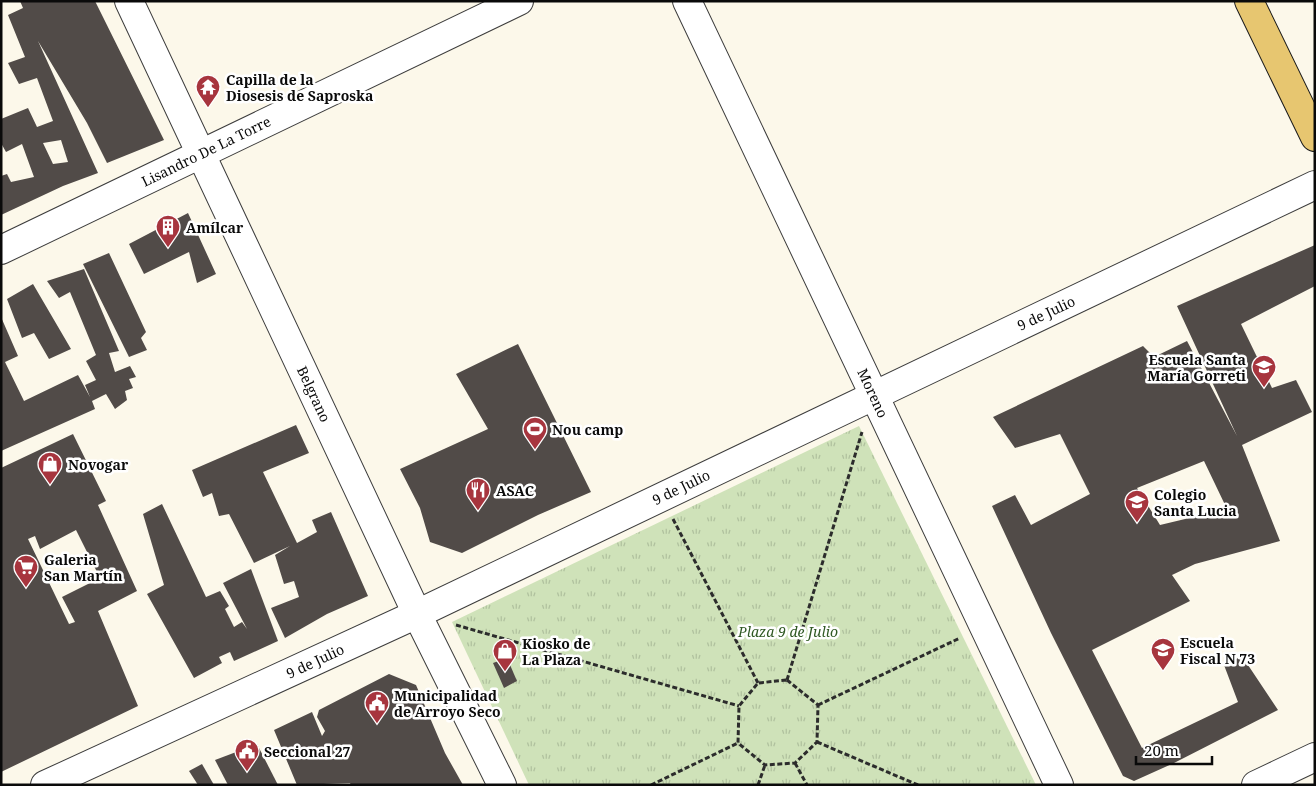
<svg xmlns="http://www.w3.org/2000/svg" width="1316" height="786" viewBox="0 0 1316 786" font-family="'Noto Serif',serif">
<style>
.park{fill:url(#park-tufts)}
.building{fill:#514b48;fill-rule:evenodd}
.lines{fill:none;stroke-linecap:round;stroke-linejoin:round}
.minor-casing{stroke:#3d3d3d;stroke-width:30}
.major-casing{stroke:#1b1b1b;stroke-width:30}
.path{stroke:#2c2c2c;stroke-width:3;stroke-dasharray:5 2.5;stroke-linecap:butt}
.minor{stroke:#fff;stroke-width:28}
.major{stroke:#e7c670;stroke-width:28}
.labels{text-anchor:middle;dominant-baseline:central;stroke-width:5;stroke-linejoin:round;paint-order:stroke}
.poi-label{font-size:14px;font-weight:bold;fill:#0a0a0a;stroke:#fff;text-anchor:start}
.street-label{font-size:14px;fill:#0a0a0a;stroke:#fff}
.park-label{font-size:14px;font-style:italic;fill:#305924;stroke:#fff}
</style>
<defs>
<pattern id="park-tufts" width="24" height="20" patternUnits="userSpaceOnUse" patternTransform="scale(1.25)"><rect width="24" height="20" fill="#cfe2b9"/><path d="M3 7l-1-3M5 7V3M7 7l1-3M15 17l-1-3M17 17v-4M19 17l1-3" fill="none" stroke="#b0c19e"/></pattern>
</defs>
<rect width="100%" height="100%" fill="#fcf8ea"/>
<!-- park -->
<path class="park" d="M 859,426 L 1036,785 L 529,785 L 452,622 Z"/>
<!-- building -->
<g class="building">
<path d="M 20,1 L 95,1 L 164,140 L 107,163 L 87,123 L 38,41 L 98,173 L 63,186 L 1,215 L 1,176 L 7,174 L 11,182 L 34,177 L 22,144 L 6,152 L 1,143 L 1,119 L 28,108 L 37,127 L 53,121 L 37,78 L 19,84 L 8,63 L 25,57 L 8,15 L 23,8 ZM 61,140 L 68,162 L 53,164 L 43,143 Z"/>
<path d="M 188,213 L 216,274 L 197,283 L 189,252 L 144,274 L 129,244 Z"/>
<path d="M 1315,245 L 1315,286 L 1241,324 L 1272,388 L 1296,380 L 1312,412 L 1242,445 L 1280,541 L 1195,564 L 1172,575 L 1190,601 L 1092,650 L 1142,748 L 1238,702 L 1224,665 L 1242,656 L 1278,710 L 1174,763 L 1134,781 L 1123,776 L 1051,633 L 992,506 L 1015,495 L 1031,525 L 1090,494 L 1060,434 L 1015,448 L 993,417 L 1143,346 L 1154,357 L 1187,341 L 1237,436 L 1177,306 ZM 1204,461 L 1227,509 L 1160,525 L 1137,488 Z"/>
<path d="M 109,253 L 146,332 L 141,338 L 147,350 L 129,357 L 83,264 Z"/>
<path d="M 84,269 L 119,351 L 109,353 L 115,372 L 130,366 L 136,377 L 129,379 L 133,388 L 125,391 L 127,400 L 115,409 L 106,394 L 92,401 L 95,409 L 1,451 L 1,317 L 18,356 L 5,362 L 24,401 L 78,375 L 90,397 L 85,385 L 96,380 L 86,361 L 96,355 L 70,292 L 59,298 L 47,281 Z"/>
<path d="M 33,284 L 71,349 L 49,359 L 34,333 L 22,338 L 7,299 Z"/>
<path d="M 518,344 L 591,492 L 538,515 L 462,553 L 430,542 L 420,508 L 400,469 L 488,429 L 456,374 Z"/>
<path d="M 296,425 L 309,453 L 263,472 L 297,543 L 317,532 L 312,520 L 331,512 L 368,596 L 327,614 L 285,638 L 271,608 L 299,597 L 294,581 L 284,584 L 275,555 L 290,546 L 254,563 L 229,514 L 219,516 L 212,493 L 203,497 L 192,470 Z"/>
<path d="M 73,434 L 106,501 L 98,505 L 137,591 L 98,611 L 138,706 L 1,772 L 1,468 ZM 76,530 L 100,578 L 62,597 L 75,622 L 69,624 L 28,539 L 35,536 L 40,549 Z"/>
<path d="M 162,504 L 206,597 L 220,591 L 229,606 L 225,609 L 234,627 L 242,622 L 247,629 L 223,583 L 251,569 L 278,641 L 234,661 L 230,652 L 219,657 L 222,663 L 194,678 L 147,594 L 164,585 L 143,514 Z"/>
<path d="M 507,658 L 517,681 L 504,688 L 493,663 Z"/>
<path d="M 389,674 L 416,685 L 445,753 L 463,785 L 351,785 L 350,783 L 297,785 L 274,730 L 312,712 L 322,736 L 325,731 L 317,717 L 319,710 Z"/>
<path d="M 257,744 L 278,785 L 228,785 L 215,760 Z"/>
<path d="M 202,764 L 214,785 L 198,785 L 189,771 Z"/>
</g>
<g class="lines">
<defs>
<g id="minor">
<path d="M 129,1 L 417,614 L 502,785"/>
<path d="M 687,1 L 1059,785"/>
<path d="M 1,250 L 519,1"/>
<path d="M 45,785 L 417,614 L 1315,185"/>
<path d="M 1256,785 L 1315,757"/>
</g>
<path id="major" d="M 1249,1 L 1315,137"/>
</defs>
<!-- minor casing -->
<use href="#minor" class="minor-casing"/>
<!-- major casing -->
<use href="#major" class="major-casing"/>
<!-- path -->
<g class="path">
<path d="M 673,519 L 758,683"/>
<path d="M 456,625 L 739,706"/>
<path d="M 787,680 L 862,432"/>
<path d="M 787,680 L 818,705 L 817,742 L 795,763 L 765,765 L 738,743 L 739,706 L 758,683 Z"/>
<path d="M 818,705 L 960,638"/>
<path d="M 817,742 L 918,785"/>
<path d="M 795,763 L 807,785"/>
<path d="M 651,785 L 738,743"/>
<path d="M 758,785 L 765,765"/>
</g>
<!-- minor -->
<use href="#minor" class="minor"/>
<!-- major -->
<use href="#major" class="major"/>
</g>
<!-- icons -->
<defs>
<symbol id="temple-pin" viewBox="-11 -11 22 30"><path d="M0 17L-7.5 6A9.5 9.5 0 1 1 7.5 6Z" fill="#a7353e" stroke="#fff"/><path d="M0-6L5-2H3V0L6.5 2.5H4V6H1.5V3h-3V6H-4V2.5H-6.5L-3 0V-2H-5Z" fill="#fff"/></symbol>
<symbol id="building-pin" viewBox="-11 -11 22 30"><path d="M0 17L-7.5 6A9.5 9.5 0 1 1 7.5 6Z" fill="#a7353e" stroke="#fff"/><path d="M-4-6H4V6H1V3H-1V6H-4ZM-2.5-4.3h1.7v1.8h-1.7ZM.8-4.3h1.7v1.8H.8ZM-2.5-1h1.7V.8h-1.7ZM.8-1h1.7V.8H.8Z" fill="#fff"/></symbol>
<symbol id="school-pin" viewBox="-11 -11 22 30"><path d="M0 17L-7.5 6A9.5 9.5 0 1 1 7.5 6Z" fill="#a7353e" stroke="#fff"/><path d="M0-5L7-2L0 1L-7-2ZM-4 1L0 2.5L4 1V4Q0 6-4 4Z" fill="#fff"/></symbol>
<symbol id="stadium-pin" viewBox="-11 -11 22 30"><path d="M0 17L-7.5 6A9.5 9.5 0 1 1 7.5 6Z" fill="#a7353e" stroke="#fff"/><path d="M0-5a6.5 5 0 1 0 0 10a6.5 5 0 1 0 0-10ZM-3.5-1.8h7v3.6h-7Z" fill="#fff"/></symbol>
<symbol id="shop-pin" viewBox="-11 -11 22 30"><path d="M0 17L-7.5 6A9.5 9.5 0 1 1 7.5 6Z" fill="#a7353e" stroke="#fff"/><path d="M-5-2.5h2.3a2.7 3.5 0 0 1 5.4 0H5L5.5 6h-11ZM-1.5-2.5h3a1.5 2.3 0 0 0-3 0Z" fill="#fff"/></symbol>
<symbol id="restaurant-pin" viewBox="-11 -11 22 30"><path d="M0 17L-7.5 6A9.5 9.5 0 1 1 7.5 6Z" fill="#a7353e" stroke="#fff"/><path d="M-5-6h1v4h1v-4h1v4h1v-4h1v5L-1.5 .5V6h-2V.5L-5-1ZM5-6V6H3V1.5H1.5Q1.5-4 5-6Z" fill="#fff"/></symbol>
<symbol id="supermarket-pin" viewBox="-11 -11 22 30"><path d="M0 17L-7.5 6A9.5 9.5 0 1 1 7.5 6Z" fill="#a7353e" stroke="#fff"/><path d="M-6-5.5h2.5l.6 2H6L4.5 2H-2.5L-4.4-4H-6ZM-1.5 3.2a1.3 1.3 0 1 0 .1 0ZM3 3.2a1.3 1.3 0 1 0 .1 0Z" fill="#fff"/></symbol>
<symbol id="civic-pin" viewBox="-11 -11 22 30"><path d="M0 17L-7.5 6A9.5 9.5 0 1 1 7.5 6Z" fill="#a7353e" stroke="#fff"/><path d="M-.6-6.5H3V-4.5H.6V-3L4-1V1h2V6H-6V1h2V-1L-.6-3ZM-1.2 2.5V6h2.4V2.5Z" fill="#fff"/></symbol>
</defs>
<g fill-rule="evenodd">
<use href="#temple-pin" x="194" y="73" width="28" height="38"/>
<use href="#building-pin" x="154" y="213" width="28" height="38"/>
<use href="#school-pin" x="1250" y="353" width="28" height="38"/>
<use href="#stadium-pin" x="521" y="415" width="28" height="38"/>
<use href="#shop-pin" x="36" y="450" width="28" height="38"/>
<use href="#restaurant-pin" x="464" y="476" width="28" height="38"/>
<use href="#school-pin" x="1123" y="488" width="28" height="38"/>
<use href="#supermarket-pin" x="12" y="553" width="28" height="38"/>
<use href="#school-pin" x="1149" y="636" width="28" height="38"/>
<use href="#shop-pin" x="491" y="637" width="28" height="38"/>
<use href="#civic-pin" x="363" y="689" width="28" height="38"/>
<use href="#civic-pin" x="233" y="737" width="28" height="38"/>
</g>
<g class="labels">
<!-- poi labels -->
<g class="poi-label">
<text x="226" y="79">Capilla de la<tspan x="226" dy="16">Diosesis de Saproska</tspan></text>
<text x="186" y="227">Amílcar</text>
<text x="1246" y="359" text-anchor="end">Escuela Santa<tspan x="1246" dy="16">María Gorreti</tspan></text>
<text x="552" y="429">Nou camp</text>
<text x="68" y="464">Novogar</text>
<text x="496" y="490">ASAC</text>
<text x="1154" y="494">Colegio<tspan x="1154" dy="16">Santa Lucia</tspan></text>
<text x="44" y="559">Galeria<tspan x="44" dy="16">San Martín</tspan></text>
<text x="1180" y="642">Escuela<tspan x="1180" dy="16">Fiscal N 73</tspan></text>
<text x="522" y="643">Kiosko de<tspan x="522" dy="16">La Plaza</tspan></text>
<text x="394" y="695">Municipalidad<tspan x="394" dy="16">de Arroyo Seco</tspan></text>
<text x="264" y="751">Seccional 27</text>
</g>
<!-- street labels -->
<g class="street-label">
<text transform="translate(206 151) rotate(-26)">Lisandro De La Torre</text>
<text transform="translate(1046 313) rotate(-25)">9 de Julio</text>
<text transform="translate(873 393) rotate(65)">Moreno</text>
<text transform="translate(314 394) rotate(65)">Belgrano</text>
<text transform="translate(681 487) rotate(-26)">9 de Julio</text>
<text transform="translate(315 661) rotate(-25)">9 de Julio</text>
</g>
<!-- park labels -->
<g class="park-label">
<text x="788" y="631">Plaza 9 de Julio</text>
</g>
</g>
<!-- border -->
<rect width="1316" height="786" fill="none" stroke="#0a0a0a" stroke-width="5"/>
<!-- scale -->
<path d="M1136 756v8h76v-8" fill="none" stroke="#0a0a0a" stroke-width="2.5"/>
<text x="1144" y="756" font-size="15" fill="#0a0a0a" stroke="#ffffff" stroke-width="4" paint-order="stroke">20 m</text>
</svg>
